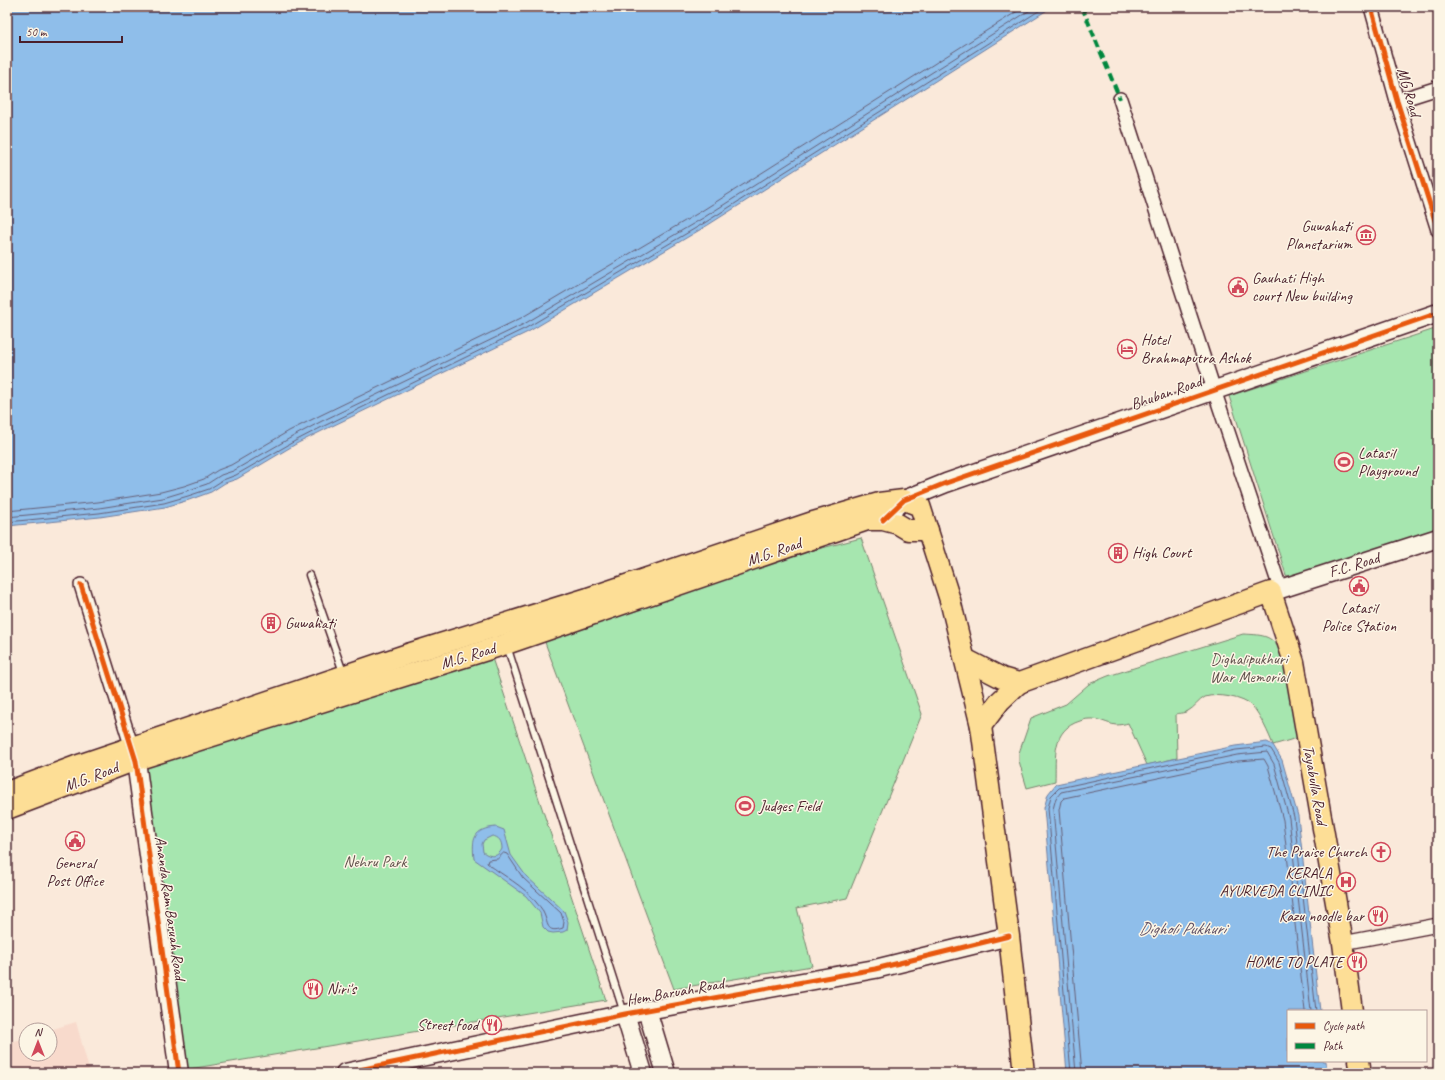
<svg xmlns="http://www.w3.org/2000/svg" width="1445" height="1080" viewBox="0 0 1445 1080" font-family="Caveat,sans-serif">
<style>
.built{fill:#f8dacc}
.green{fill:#a6e6af;stroke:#78826d}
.water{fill:#8fbeea;stroke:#737e9e;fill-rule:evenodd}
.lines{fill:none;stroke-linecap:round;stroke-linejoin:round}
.shore{stroke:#665f77;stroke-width:1}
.lane-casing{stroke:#4a1f2b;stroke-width:9}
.street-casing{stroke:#4a1f2b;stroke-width:16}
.secondary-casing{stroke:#4a1f2b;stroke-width:21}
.primary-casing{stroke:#4a1f2b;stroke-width:23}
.lane{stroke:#fcf5e5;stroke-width:6}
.street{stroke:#fcf5e5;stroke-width:13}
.secondary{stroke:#fcf5e5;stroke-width:18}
.primary{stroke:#fdde96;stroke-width:20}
.quiet{stroke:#00873e;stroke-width:4;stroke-dasharray:8 4;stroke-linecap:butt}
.cycleway-casing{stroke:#fcf5e5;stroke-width:8}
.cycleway{stroke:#e8590c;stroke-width:5}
.labels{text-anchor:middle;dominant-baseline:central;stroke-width:3;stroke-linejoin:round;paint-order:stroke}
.street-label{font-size:16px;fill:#4a1f2b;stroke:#fcf5e5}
.poi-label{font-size:16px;fill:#4a1f2b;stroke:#fcf5e5;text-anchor:start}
.park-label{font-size:16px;fill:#61514c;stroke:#fcf5e5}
.water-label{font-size:17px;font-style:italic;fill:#5f4f64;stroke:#fcf5e5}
</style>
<rect width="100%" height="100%" fill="#fae9da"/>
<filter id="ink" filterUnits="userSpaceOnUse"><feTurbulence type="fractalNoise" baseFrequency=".025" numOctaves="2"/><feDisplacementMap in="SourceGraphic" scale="8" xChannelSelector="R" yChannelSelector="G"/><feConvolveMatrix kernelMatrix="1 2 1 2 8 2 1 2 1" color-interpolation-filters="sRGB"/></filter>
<g filter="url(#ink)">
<!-- built -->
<path class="built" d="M 76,1022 L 90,1073 L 7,1073 L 7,1043 L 26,1038 L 26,1054 L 50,1054 L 50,1030 Z"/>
<!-- green -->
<g class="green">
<path d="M 1438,328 L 1438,528 L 1293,579 L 1286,575 L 1229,396 Z"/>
<path d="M 861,538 L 922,714 L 847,898 L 797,908 L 812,966 L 674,989 L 540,629 L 690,582 Z"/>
<path d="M 1243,634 C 1260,635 1272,634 1280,651 L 1304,736 L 1273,745 C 1270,736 1259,713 1253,707 C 1243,697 1217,693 1205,697 C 1199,700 1194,708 1188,711 C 1185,713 1180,713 1176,714 L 1177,758 L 1147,765 L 1128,723 C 1125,724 1120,725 1116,725 C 1107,724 1099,718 1089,719 C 1086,719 1083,720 1080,721 C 1051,730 1056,757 1055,781 L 1027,788 L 1019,761 L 1019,753 L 1031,718 L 1066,704 L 1089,684 L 1108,676 Z"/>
<path d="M 486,640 L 606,1000 L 183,1070 L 136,760 Z"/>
</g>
<!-- water -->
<g class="water">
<path d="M 7,7 L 1052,7 L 708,225 L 528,332 L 326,429 L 296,444 L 237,479 L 225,483 L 211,492 L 189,500 L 165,507 L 100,517 L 7,526 Z"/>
<path d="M 1267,742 L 1273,745 L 1282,760 L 1298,816 L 1320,1011 L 1288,1011 L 1288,1061 L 1326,1061 L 1327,1073 L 1067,1073 L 1044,808 L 1048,794 L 1056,784 L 1235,746 Z"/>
<path d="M 496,827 L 504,830 L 511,855 L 526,876 L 564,911 L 568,922 L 567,930 L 563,932 L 553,933 L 548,932 L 543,927 L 540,913 L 526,896 L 474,859 C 472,839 473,829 496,827 ZM 492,836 C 499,837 502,841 502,849 C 498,857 491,858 483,852 L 482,844 L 484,840 Z"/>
</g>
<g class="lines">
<!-- shore -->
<g class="shore">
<path d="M 7,511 L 98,502 L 161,492 L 184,486 L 204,479 L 218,470 L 231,465 L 289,431 L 319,416 L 521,318 L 700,212 L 1024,7"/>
<path d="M 7,517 L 99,508 L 163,498 L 186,491 L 207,484 L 221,475 L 233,471 L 292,437 L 322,421 L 524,324 L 703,218 L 1035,7"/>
<path d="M 7,522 L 99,513 L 164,503 L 188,496 L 209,489 L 223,480 L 236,475 L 295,441 L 324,426 L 526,328 L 706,222 L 1045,7"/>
<path d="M 504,853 L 507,854 L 523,878 L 561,913 L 564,922 L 563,928 C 545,934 549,923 543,912 C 542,908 538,905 536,902 C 523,885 503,876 487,863 L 488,860 L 497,859 Z"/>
<path d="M 1071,1073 L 1048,808 L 1051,796 L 1059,788 L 1236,750 L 1266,747 L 1271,749 L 1279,762 L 1294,817 L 1316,1011"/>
<path d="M 1076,1073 L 1053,809 L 1056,798 L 1061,792 L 1237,755 L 1267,752 L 1274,764 L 1289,818 L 1311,1011"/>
<path d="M 1082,1073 L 1059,810 L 1061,801 L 1064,798 L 1238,761 L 1264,759 L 1268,766 L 1283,820 L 1305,1011"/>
</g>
<defs>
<g id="lane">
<path d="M 309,575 L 343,672"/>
<path d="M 507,646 L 624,1013"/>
</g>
<g id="street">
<path d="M 1371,7 L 1397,101 L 1438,230"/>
<path d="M 1120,99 L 1214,390 L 1280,588"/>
<path d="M 1397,101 L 1438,88"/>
<path d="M 81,585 L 132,748"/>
<path d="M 1343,943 L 1438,925"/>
</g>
<g id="secondary">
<path d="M 897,506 L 904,500 L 946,483 L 1438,313"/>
<path d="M 1271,592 L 1438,538"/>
<path d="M 132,748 L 136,761 L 179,1073"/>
<path d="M 647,1010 L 666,1073"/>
<path d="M 625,1014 L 643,1073"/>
<path d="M 345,1073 L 625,1014 L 875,969 L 1009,936"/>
</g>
<g id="primary">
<path d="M 965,659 L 1002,678 L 1019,683 L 1271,592 L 1294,662 L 1343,943 L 1352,1011"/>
<path d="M 981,726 L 1000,701 L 1019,683"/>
<path d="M 7,792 L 76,766 L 411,653 L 588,598 L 813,522 L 879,503 L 904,500 L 920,506 L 950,600 L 981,726 L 1009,936 L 1024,1073"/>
<path d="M 7,809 L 136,760 L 506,644 L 867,520 L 883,520 L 898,524 L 908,530 L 928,530"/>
<path d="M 1359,1061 L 1361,1073"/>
</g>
</defs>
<!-- lane casing -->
<use href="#lane" class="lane-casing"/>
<!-- street casing -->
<use href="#street" class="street-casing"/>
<!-- secondary casing -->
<use href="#secondary" class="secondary-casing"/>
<!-- primary casing -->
<use href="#primary" class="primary-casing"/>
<!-- lane -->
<use href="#lane" class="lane"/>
<!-- street -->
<use href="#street" class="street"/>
<!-- secondary -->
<use href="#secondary" class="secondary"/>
<!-- primary -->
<use href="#primary" class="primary"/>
<!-- quiet -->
<path class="quiet" d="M 1082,7 L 1120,99"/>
<defs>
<g id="cycleway">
<path d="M 1371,7 L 1397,101 L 1438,230"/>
<path d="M 883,520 L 904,500 L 946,483 L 1438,313"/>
<path d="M 81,585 L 136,761 L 179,1073"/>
<path d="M 345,1073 L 625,1014 L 875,969 L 1009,936"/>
</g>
</defs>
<!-- cycleway casing -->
<use href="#cycleway" class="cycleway-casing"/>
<!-- cycleway -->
<use href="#cycleway" class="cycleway"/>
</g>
</g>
<!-- icons -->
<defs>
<symbol id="museum-ring" viewBox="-11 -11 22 22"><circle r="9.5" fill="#fcf5e5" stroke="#d1495b" stroke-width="1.5"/><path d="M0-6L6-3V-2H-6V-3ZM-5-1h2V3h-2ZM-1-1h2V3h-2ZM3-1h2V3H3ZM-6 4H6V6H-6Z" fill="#d1495b"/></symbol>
<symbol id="civic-ring" viewBox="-11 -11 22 22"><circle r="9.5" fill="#fcf5e5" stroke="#d1495b" stroke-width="1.5"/><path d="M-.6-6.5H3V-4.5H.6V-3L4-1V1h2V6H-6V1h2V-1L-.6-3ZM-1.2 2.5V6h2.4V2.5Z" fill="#d1495b"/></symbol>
<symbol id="hotel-ring" viewBox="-11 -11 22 22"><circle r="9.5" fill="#fcf5e5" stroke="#d1495b" stroke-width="1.5"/><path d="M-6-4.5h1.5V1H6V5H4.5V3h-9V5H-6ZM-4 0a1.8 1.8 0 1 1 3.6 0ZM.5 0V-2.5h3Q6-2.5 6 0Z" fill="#d1495b"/></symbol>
<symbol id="stadium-ring" viewBox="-11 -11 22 22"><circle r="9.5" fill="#fcf5e5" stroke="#d1495b" stroke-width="1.5"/><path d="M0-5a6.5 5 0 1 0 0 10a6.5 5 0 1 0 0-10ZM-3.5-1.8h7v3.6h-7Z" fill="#d1495b"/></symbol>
<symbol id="building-ring" viewBox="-11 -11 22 22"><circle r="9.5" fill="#fcf5e5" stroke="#d1495b" stroke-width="1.5"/><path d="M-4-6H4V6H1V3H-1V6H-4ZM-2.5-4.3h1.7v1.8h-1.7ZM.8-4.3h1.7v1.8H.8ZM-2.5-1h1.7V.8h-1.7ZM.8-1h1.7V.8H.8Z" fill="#d1495b"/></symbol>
<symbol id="church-ring" viewBox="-11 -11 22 22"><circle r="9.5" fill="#fcf5e5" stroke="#d1495b" stroke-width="1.5"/><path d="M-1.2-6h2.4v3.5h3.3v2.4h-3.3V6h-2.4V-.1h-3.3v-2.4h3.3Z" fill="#d1495b"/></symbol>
<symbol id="hospital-ring" viewBox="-11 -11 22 22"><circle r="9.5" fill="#fcf5e5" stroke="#d1495b" stroke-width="1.5"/><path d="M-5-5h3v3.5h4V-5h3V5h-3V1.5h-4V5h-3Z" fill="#d1495b"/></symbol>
<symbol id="restaurant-ring" viewBox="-11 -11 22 22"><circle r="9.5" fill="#fcf5e5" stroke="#d1495b" stroke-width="1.5"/><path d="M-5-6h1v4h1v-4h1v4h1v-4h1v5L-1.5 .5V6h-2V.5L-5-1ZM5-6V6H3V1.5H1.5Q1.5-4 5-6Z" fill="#d1495b"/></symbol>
</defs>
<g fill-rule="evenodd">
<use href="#museum-ring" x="1355" y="224" width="22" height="22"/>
<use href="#civic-ring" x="1227" y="276" width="22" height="22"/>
<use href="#hotel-ring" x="1116" y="338" width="22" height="22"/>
<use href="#stadium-ring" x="1333" y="451" width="22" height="22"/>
<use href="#building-ring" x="1107" y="542" width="22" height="22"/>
<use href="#civic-ring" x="1348" y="575" width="22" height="22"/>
<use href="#building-ring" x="260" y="612" width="22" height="22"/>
<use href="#stadium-ring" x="734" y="795" width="22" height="22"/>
<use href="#civic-ring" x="64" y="830" width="22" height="22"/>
<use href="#church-ring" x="1370" y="841" width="22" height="22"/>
<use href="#hospital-ring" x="1335" y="871" width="22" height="22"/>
<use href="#restaurant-ring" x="1367" y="905" width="22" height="22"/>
<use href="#restaurant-ring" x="1346" y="951" width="22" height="22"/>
<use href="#restaurant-ring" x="302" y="978" width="22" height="22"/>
<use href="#restaurant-ring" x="481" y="1014" width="22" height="22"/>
</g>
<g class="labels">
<!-- street labels -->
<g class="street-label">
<text transform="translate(1409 92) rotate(74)">MG Road</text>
<text transform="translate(1166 393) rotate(-19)">Bhuban Road</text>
<text transform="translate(774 552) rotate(-19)">M.G. Road</text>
<text transform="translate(1354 565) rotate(-17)">F.C. Road</text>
<text transform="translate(468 656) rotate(-17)">M.G. Road</text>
<text transform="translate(91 777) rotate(-21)">M.G. Road</text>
<text transform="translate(1315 785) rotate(80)">Tayabulla Road</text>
<text transform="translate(170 908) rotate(82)">Ananda Ram Baruah Road</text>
<text transform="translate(675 992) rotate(-10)">Hem Baruah Road</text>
</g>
<!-- poi labels -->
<g class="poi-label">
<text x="1352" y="226" text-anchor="end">Guwahati<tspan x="1352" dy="18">Planetarium</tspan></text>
<text x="1252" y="278">Gauhati High<tspan x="1252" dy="18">court New building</tspan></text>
<text x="1141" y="340">Hotel<tspan x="1141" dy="18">Brahmaputra Ashok</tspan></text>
<text x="1358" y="453">Latasil<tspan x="1358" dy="18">Playground</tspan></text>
<text x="1132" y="553">High Court</text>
<text x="1359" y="608" text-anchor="middle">Latasil<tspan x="1359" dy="18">Police Station</tspan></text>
<text x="285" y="623">Guwahati</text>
<text x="759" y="806">Judges Field</text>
<text x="1367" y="852" text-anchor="end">The Praise Church</text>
<text x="75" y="863" text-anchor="middle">General<tspan x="75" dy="18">Post Office</tspan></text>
<text x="1332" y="873" text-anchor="end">KERALA<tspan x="1332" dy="18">AYURVEDA CLINIC</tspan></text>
<text x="1364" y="916" text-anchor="end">Kazu noodle bar</text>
<text x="1343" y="962" text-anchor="end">HOME TO PLATE</text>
<text x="327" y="989">Niri's</text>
<text x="478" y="1025" text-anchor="end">Street food</text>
</g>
<!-- park labels -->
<g class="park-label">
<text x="1249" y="659">Dighalipukhuri<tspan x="1249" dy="18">War Memorial</tspan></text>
<text x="375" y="862">Nehru Park</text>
</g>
<!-- water labels -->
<g class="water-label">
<text x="1182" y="928">Digholi Pukhuri</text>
</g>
</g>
<!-- margin -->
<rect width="1445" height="1080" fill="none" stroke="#fcf5e5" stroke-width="24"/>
<rect x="12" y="12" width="1421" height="1056" fill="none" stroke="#4a1f2b" stroke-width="1.5" filter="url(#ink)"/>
<!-- legend -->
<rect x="1287" y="1010" width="140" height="52" fill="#fcf5e5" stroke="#b59f9b"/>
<rect x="1295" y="1023" width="20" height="6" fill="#e8590c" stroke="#b59f9b"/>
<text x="1323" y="1030" font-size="12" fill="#4a1f2b">Cycle path</text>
<rect x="1295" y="1043" width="20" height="6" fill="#00873e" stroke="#b59f9b"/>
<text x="1323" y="1050" font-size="12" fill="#4a1f2b">Path</text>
<!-- north arrow -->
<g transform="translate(38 1042)"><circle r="19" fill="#fcf5e5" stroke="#b59f9b"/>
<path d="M0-3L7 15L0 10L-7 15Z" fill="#d1495b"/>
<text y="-6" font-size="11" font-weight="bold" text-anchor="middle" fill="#4a1f2b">N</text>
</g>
<!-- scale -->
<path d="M20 36v6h102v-6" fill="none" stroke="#4a1f2b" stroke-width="2"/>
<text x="26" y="36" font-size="12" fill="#4a1f2b" stroke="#fcf5e5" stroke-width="3" paint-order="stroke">50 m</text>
</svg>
